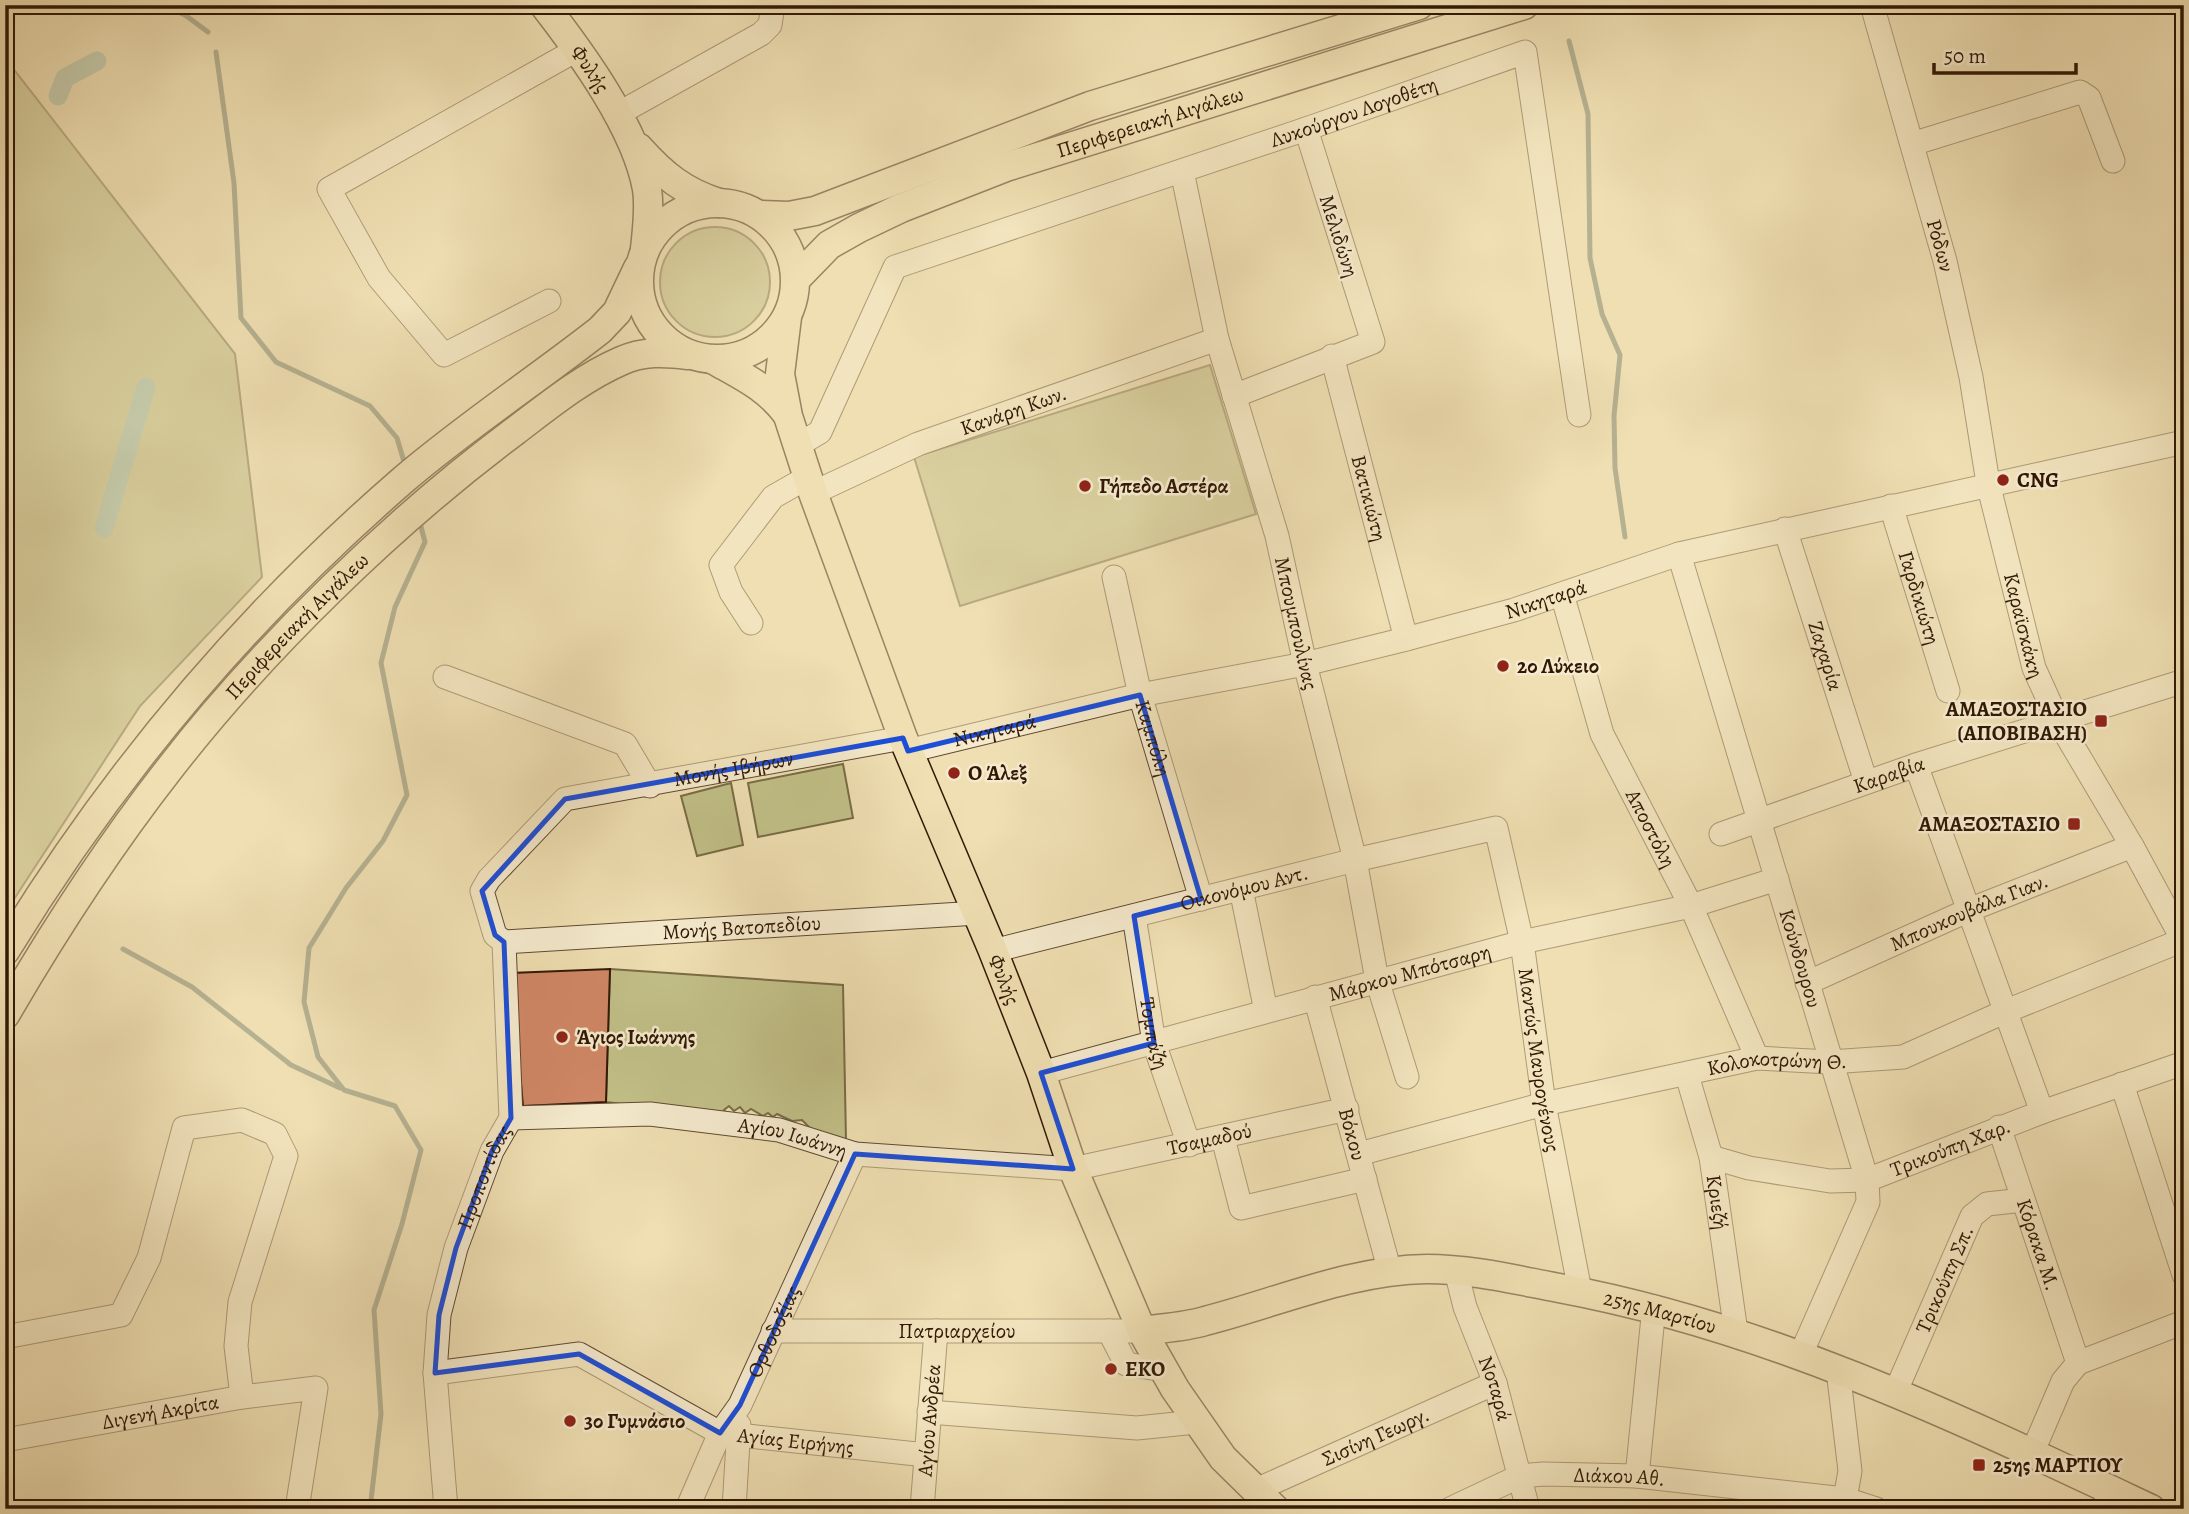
<svg xmlns="http://www.w3.org/2000/svg" width="2189" height="1514" viewBox="0 0 2189 1514" font-family="Alegreya,serif">
<style>
.green{fill:#c1bf87;stroke:#796c46;stroke-width:2}
.lines{fill:none;stroke-linecap:round;stroke-linejoin:round}
.stream{stroke:#707b68;stroke-width:5}
.canal{stroke:#9abdaa;stroke-width:19}
.building{fill:#d08766;stroke:#311805;stroke-width:2}
.minor-casing{stroke:#604a30;stroke-width:25}
.major-casing{stroke:#311805;stroke-width:31}
.minor{stroke:#f5eacd;stroke-width:23}
.major{stroke:#efdfb2;stroke-width:28}
.marked{fill:none;stroke:#1d4ed8;stroke-width:5;stroke-linejoin:round}
.poi-dot{fill:#8f2418;stroke:#f5eacd;stroke-width:2.5}
.labels{text-anchor:middle;dominant-baseline:central;stroke-width:5;stroke-linejoin:round;paint-order:stroke}
.street-label{font-size:21px;fill:#311805;stroke:#f5eacd}
.poi-label{font-size:21px;font-weight:bold;fill:#311805;stroke:#f5eacd;text-anchor:start}
</style>
<rect width="100%" height="100%" fill="#efdfb2"/>
<filter id="stains"><feTurbulence type="fractalNoise" baseFrequency=".00286" numOctaves="4"/><feColorMatrix values="0 0 0 0 .2 0 0 0 0 .09 0 0 0 0 .02 0 0 0 .5 -.17"/></filter>
<radialGradient id="worn" r=".72"><stop offset=".6" stop-color="#630" stop-opacity="0"/><stop offset="1" stop-color="#630" stop-opacity=".3"/></radialGradient>
<!-- green -->
<g class="green">
<path d="M 5,58 L 235,354 L 262,577 L 140,706 L 5,913 Z"/>
<circle cx="715" cy="282" r="55"/>
<path d="M 1210,365 L 1256,514 L 960,606 L 914,457 Z"/>
<path d="M 843,764 L 853,818 L 758,837 L 748,783 Z"/>
<path d="M 731,783 L 743,845 L 697,856 L 681,796 Z"/>
<path d="M 610,969 L 843,985 L 846,1140 L 816,1134 L 802,1120 L 792,1121 L 777,1114 L 773,1117 L 768,1113 L 763,1116 L 751,1109 L 745,1113 L 740,1107 L 734,1111 L 729,1106 L 724,1110 L 730,1118 L 606,1102 Z"/>
</g>
<g class="lines">
<!-- stream -->
<g class="stream">
<path d="M 163,5 L 185,15 L 208,32"/>
<path d="M 1569,41 L 1588,114 L 1590,258 L 1602,314 L 1620,355 L 1614,416 L 1615,468 L 1625,537"/>
<path d="M 216,52 L 234,183 L 241,318 L 276,362 L 370,406 L 397,438 L 405,465"/>
<path d="M 5,900 L 6,900"/>
<path d="M 123,949 L 192,987 L 291,1065 L 340,1088"/>
<path d="M 370,1509 L 381,1414 L 374,1310 L 402,1224 L 421,1150 L 395,1106 L 344,1090 L 318,1057 L 304,1002 L 309,948 L 346,888 L 383,841 L 407,795 L 381,663 L 395,607 L 425,542 L 419,519"/>
</g>
<!-- canal -->
<g class="canal">
<path d="M 58,96 L 65,78 L 97,61"/>
<path d="M 104,528 L 146,387"/>
</g>
</g>
<!-- building -->
<path class="building" d="M 610,969 L 606,1102 L 523,1106 L 511,973 Z"/>
<g class="lines">
<defs>
<g id="minor">
<path id="s1" d="M 1872,5 L 1945,261 L 1971,377 L 1988,483 L 2034,668 L 2058,721 L 2132,846 L 2184,942"/>
<path d="M 616,115 L 761,34 L 770,25 L 773,5"/>
<path d="M 1912,144 L 2080,92 L 2089,98 L 2113,161"/>
<path id="s2" d="M 1182,171 L 1217,339 L 1277,536 L 1305,664 L 1355,860 L 1377,980 L 1407,1077"/>
<path d="M 549,301 L 444,355 L 379,278 L 329,189 L 578,49"/>
<path id="s3" d="M 1332,356 L 1406,639"/>
<path d="M 1234,396 L 1373,342 L 1306,129"/>
<path id="s4" d="M 798,445 L 820,432 L 895,267 L 1306,129 L 1525,52 L 1579,415"/>
<path id="s5" d="M 813,493 L 918,444 L 1217,339"/>
<path id="s6" d="M 1891,506 L 1948,691"/>
<path id="s7" d="M 1785,529 L 1866,782"/>
<path id="s8" d="M 1679,554 L 1867,1180 L 1868,1202 L 1801,1354"/>
<path id="s9" d="M 1114,577 L 1140,695 L 1201,899"/>
<path id="s10" d="M 1562,594 L 1602,734 L 1691,906 L 1757,1058"/>
<path d="M 751,623 L 731,592 L 721,565 L 773,497 L 808,477"/>
<path d="M 445,677 L 625,744 L 650,786"/>
<path id="s11" d="M 908,751 L 1140,695 L 1305,664 L 1406,639 L 1514,610 L 1679,554 L 2184,442"/>
<path d="M 1916,765 L 2042,1112"/>
<path id="s12" d="M 1721,834 L 1916,765 L 2184,681"/>
<path d="M 1241,889 L 1266,1011"/>
<path id="s13" d="M 1134,916 L 1154,1043 L 1189,1145"/>
<path id="s14" d="M 504,942 L 978,913"/>
<path id="s15" d="M 993,951 L 1355,860 L 1496,828 L 1522,942 L 1544,1104 L 1580,1291"/>
<path id="s16" d="M 1807,983 L 1969,910 L 2132,846"/>
<path id="s17" d="M 1315,997 L 1390,1272"/>
<path id="s18" d="M 1041,1073 L 1522,942 L 1691,906 L 1777,879"/>
<path id="s19" d="M 1687,1075 L 1711,1157 L 1736,1332"/>
<path d="M 2122,1084 L 2184,1275"/>
<path id="s20" d="M 511,1118 L 650,1114 L 779,1130 L 855,1154 L 1073,1169 L 1347,1109"/>
<path id="s21" d="M 1999,1127 L 2078,1363"/>
<path d="M 1223,1138 L 1241,1208 L 1365,1179"/>
<path id="s22" d="M 1359,1154 L 1544,1104 L 1757,1058 L 1830,1062 L 1903,1057 L 2004,1012 L 2183,940"/>
<path id="s23" d="M 1711,1157 L 1749,1168 L 1830,1181 L 1867,1180 L 2042,1112 L 2184,1063"/>
<path id="s24" d="M 1456,1271 L 1465,1307 L 1495,1383 L 1528,1509"/>
<path id="s25" d="M 773,1331 L 1142,1331"/>
<path d="M 1109,1331 L 1126,1364 L 1164,1370"/>
<path d="M 5,1337 L 121,1315 L 149,1258 L 184,1128 L 242,1120 L 275,1134 L 286,1156 L 240,1302 L 236,1346 L 242,1397"/>
<path id="s26" d="M 435,1373 L 579,1354 L 720,1433 L 926,1455"/>
<path id="s27" d="M 1895,1393 L 1972,1216 L 1987,1204 L 2023,1200"/>
<path d="M 929,1412 L 1137,1428 L 1196,1422"/>
<path id="s28" d="M 5,1440 L 242,1397 L 316,1388 L 297,1509"/>
<path d="M 2033,1451 L 2063,1381 L 2078,1363 L 2184,1322"/>
<path d="M 1637,1476 L 1654,1307"/>
<path id="s29" d="M 1256,1490 L 1495,1383"/>
<path d="M 1834,1507 L 1845,1499 L 1850,1471 L 1838,1370"/>
<path id="s30" d="M 446,1509 L 435,1373 L 439,1315 L 456,1248 L 492,1151 L 511,1118 L 504,942 L 495,935 L 482,891 L 489,879 L 565,799 L 903,738"/>
<path id="s31" d="M 687,1509 L 720,1433 L 740,1405 L 855,1154"/>
<path d="M 734,1509 L 739,1425"/>
<path id="s32" d="M 922,1509 L 936,1331"/>
<path id="s33" d="M 1450,1509 L 1520,1476 L 1543,1474 L 1637,1476 L 1845,1499 L 1876,1509"/>
<path d="M 2100,1509 L 2120,1494"/>
</g>
<g id="major">
<path id="s34" d="M 544,5 C 582,54 636,128 647,189 C 650,209 647,229 645,249"/>
<path d="M 639,148 C 663,175 684,192 719,203"/>
<circle cx="717" cy="281" r="78"/>
<path d="M 760,215 L 789,216 L 815,211 L 1090,106 L 1419,5"/>
<path id="s35" d="M 796,279 L 829,245 L 859,228 L 901,208 L 1006,167 L 1524,5"/>
<path id="s36" d="M 787,317 L 780,374 L 788,416 L 813,493 L 903,738 L 993,951 L 1041,1073 L 1073,1169 L 1142,1331 L 1175,1389 L 1223,1458 L 1275,1509"/>
<path d="M 714,360 C 742,376 767,387 787,414"/>
<path d="M 5,951 C 113,774 246,616 403,480 C 466,426 535,381 600,330 L 617,312 L 638,268"/>
<path id="s37" d="M 5,1015 C 55,929 109,846 170,768 C 263,648 393,522 515,431 C 548,406 582,378 621,361 C 643,351 664,352 688,355"/>
<path id="s38" d="M 1142,1331 C 1163,1328 1185,1327 1205,1321 C 1279,1302 1350,1270 1427,1269 C 1471,1269 1516,1280 1559,1288 C 1769,1327 1960,1419 2151,1509"/>
</g>
</defs>
<!-- minor casing -->
<use href="#minor" class="minor-casing"/>
<!-- major casing -->
<use href="#major" class="major-casing"/>
<!-- minor -->
<use href="#minor" class="minor"/>
<!-- major -->
<use href="#major" class="major"/>
</g>
<!-- marked area -->
<path d="M0 0H2189V1514H0ZM 1140,695 L 1201,899 L 1134,916 L 1154,1043 L 1041,1073 L 1073,1169 L 855,1154 L 740,1405 L 720,1433 L 579,1354 L 435,1373 L 439,1315 L 456,1248 L 492,1151 L 511,1118 L 504,942 L 495,935 L 482,891 L 565,799 L 903,738 L 908,751 Z" fill="#efdfb2" fill-opacity=".55" fill-rule="evenodd"/>
<path class="marked" d="M 1140,695 L 1201,899 L 1134,916 L 1154,1043 L 1041,1073 L 1073,1169 L 855,1154 L 740,1405 L 720,1433 L 579,1354 L 435,1373 L 439,1315 L 456,1248 L 492,1151 L 511,1118 L 504,942 L 495,935 L 482,891 L 565,799 L 903,738 L 908,751 Z"/>
<!-- markers -->
<g class="poi-dot">
<circle cx="2003" cy="480" r="7"/>
<circle cx="1085" cy="486" r="7"/>
<circle cx="1503" cy="666" r="7"/>
<rect x="2094" y="714" width="14" height="14" rx="3.5"/>
<circle cx="954" cy="773" r="7"/>
<rect x="2067" y="817" width="14" height="14" rx="3.5"/>
<circle cx="562" cy="1037" r="7"/>
<circle cx="1111" cy="1369" r="7"/>
<circle cx="570" cy="1421" r="7"/>
<rect x="1972" y="1458" width="14" height="14" rx="3.5"/>
</g>
<g class="labels">
<!-- street labels -->
<g class="street-label">
<text stroke="none"><textPath href="#s34" startOffset="79">Φυλής</textPath></text>
<text stroke="none"><textPath href="#s4" startOffset="691">Λυκούργου Λογοθέτη</textPath></text>
<text stroke="none"><textPath href="#s35" startOffset="392">Περιφερειακή Αιγάλεω</textPath></text>
<text transform="translate(1339 236) rotate(72)">Μελιδώνη</text>
<text stroke="none"><textPath href="#s1" startOffset="250">Ρόδων</textPath></text>
<text stroke="none"><textPath href="#s5" startOffset="217">Κανάρη Κων.</textPath></text>
<text stroke="none"><textPath href="#s3" startOffset="147">Βατικιώτη</textPath></text>
<text stroke="none"><textPath href="#s11" startOffset="656">Νικηταρά</textPath></text>
<text stroke="none"><textPath href="#s6" startOffset="96">Γαρδικιώτη</textPath></text>
<text stroke="none"><textPath href="#s2" startOffset="467">Μπουμπουλίνας</textPath></text>
<text stroke="none"><textPath href="#s1" startOffset="639">Καραϊσκάκη</textPath></text>
<text stroke="none"><textPath href="#s37" startOffset="488">Περιφερειακή Αιγάλεω</textPath></text>
<text stroke="none"><textPath href="#s7" startOffset="133">Ζαχαρία</textPath></text>
<text stroke="none"><textPath href="#s11" startOffset="89">Νικηταρά</textPath></text>
<text stroke="none"><textPath href="#s9" startOffset="166">Καμπόλη</textPath></text>
<text stroke="none"><textPath href="#s30" startOffset="934">Μονής Ιβήρων</textPath></text>
<text stroke="none"><textPath href="#s12" startOffset="178">Καραβία</textPath></text>
<text stroke="none"><textPath href="#s10" startOffset="252">Αποστόλη</textPath></text>
<text stroke="none"><textPath href="#s15" startOffset="259">Οικονόμου Αντ.</textPath></text>
<text stroke="none"><textPath href="#s16" startOffset="177">Μπουκουβάλα Γιαν.</textPath></text>
<text stroke="none"><textPath href="#s14" startOffset="238">Μονής Βατοπεδίου</textPath></text>
<text stroke="none"><textPath href="#s8" startOffset="422">Κούνδουρου</textPath></text>
<text stroke="none"><textPath href="#s18" startOffset="382">Μάρκου Μπότσαρη</textPath></text>
<text stroke="none"><textPath href="#s36" startOffset="704">Φυλής</textPath></text>
<text stroke="none"><textPath href="#s13" startOffset="119">Τομπάζη</textPath></text>
<text stroke="none"><textPath href="#s15" startOffset="754">Μαντώς Μαυρογένους</textPath></text>
<text stroke="none"><textPath href="#s22" startOffset="429">Κολοκοτρώνη Θ.</textPath></text>
<text stroke="none"><textPath href="#s17" startOffset="142">Βόκου</textPath></text>
<text stroke="none"><textPath href="#s20" startOffset="284">Αγίου Ιωάννη</textPath></text>
<text stroke="none"><textPath href="#s20" startOffset="707">Τσαμαδού</textPath></text>
<text stroke="none"><textPath href="#s23" startOffset="248">Τρικούπη Χαρ.</textPath></text>
<text stroke="none"><textPath href="#s30" startOffset="340">Προποντίδας</textPath></text>
<text stroke="none"><textPath href="#s19" startOffset="131">Κριεζή</textPath></text>
<text stroke="none"><textPath href="#s21" startOffset="124">Κόρακα Μ.</textPath></text>
<text stroke="none"><textPath href="#s27" startOffset="124">Τρικούπη Σπ.</textPath></text>
<text stroke="none"><textPath href="#s38" startOffset="530">25ης Μαρτίου</textPath></text>
<text stroke="none"><textPath href="#s25" startOffset="184">Πατριαρχείου</textPath></text>
<text stroke="none"><textPath href="#s31" startOffset="198">Ορθοδοξίας</textPath></text>
<text stroke="none"><textPath href="#s24" startOffset="124">Νοταρά</textPath></text>
<text stroke="none"><textPath href="#s28" startOffset="158">Διγενή Ακρίτα</textPath></text>
<text stroke="none"><textPath href="#s32" startOffset="89">Αγίου Ανδρέα</textPath></text>
<text stroke="none"><textPath href="#s29" startOffset="131">Σισίνη Γεωργ.</textPath></text>
<text stroke="none"><textPath href="#s26" startOffset="383">Αγίας Ειρήνης</textPath></text>
<text stroke="none"><textPath href="#s33" startOffset="177">Διάκου Αθ.</textPath></text>
</g>
<!-- poi labels -->
<g class="poi-label">
<text x="2017" y="480">CNG</text>
<text x="1099" y="486">Γήπεδο Αστέρα</text>
<text x="1517" y="666">2ο Λύκειο</text>
<text x="2087" y="709" text-anchor="end">ΑΜΑΞΟΣΤΑΣΙΟ<tspan x="2087" dy="24">(ΑΠΟΒΙΒΑΣΗ)</tspan></text>
<text x="968" y="773">Ο Άλεξ</text>
<text x="2060" y="824" text-anchor="end">ΑΜΑΞΟΣΤΑΣΙΟ</text>
<text x="576" y="1037">Άγιος Ιωάννης</text>
<text x="1125" y="1369">EKO</text>
<text x="584" y="1421">3ο Γυμνάσιο</text>
<text x="1993" y="1465">25ης ΜΑΡΤΙΟΥ</text>
</g>
</g>
<!-- margin -->
<rect width="2189" height="1514" fill="none" stroke="#efdfb2" stroke-width="28"/>
<rect x="7" y="7" width="2175" height="1500" fill="none" stroke="#311805" stroke-width="3.5"/>
<rect x="14" y="14" width="2161" height="1486" fill="none" stroke="#311805" stroke-width="2"/>
<!-- scale -->
<path d="M1934 63v10h142v-10" fill="none" stroke="#311805" stroke-width="3.5"/>
<text x="1944" y="63" font-size="21" fill="#311805" stroke="#f5eacd" stroke-width="5" paint-order="stroke">50 m</text>
<rect width="100%" height="100%" filter="url(#stains)"/>
<rect width="100%" height="100%" fill="url(#worn)"/>
</svg>
